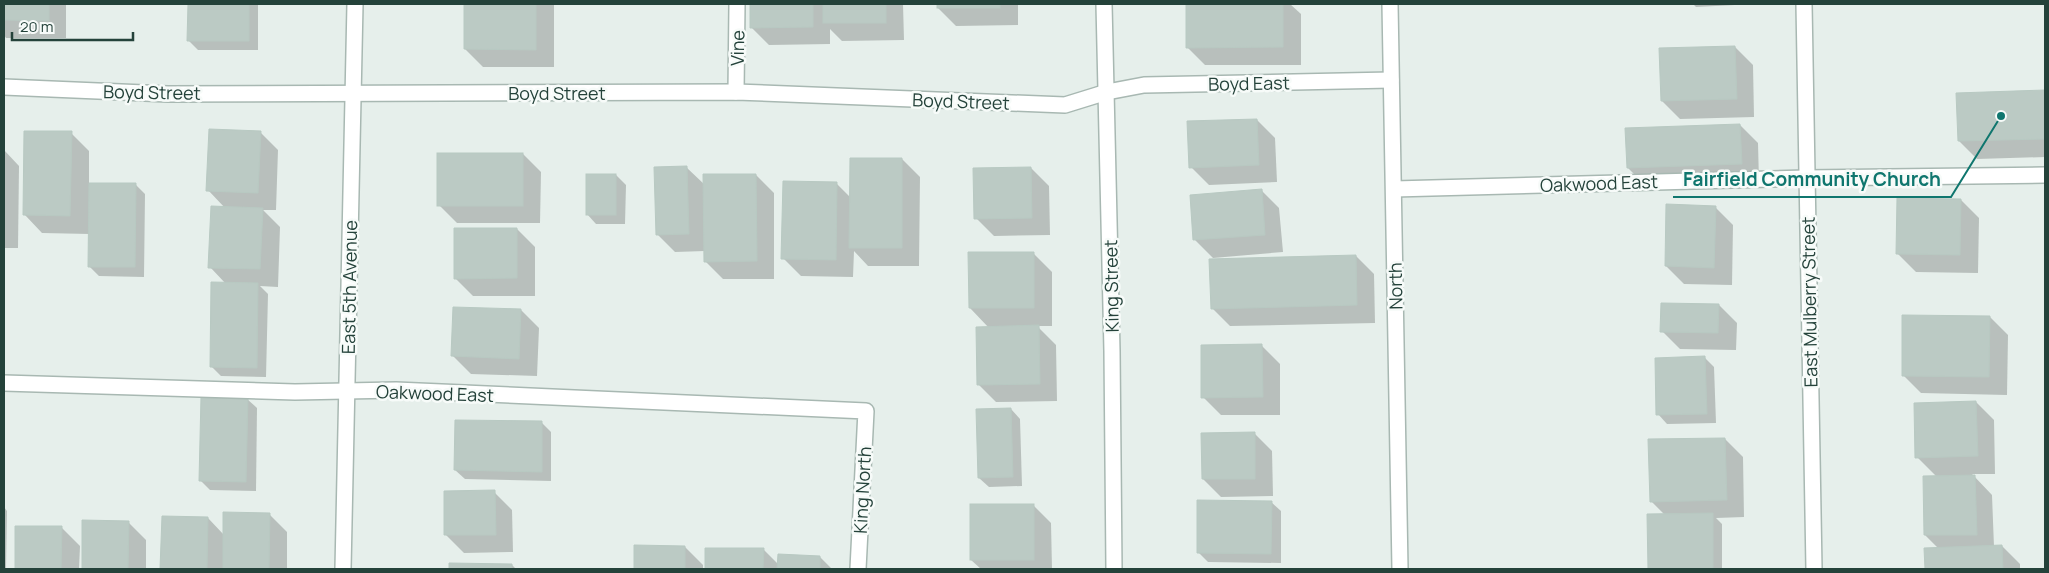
<svg xmlns="http://www.w3.org/2000/svg" width="2049" height="573" viewBox="0 0 2049 573" font-family="Manrope,sans-serif">
<style>
.shadow{fill:#0003}
.building{fill:#bbcac4;stroke:#b8c9c2}
.lines{fill:none;stroke-linecap:round;stroke-linejoin:round}
.minor-casing{stroke:#a8b8b2;stroke-width:18}
.minor{stroke:#fff;stroke-width:15}
.labels{text-anchor:middle;dominant-baseline:central;stroke-width:5;stroke-linejoin:round;paint-order:stroke}
.street-label{font-size:18px;fill:#24423a;stroke:#f7fbf9}
.leader{fill:none;stroke:#0f766e;stroke-width:2}
.callout-dot{fill:#0f766e;stroke:#f7fbf9;stroke-width:2}
.callout-label{font-size:19px;text-anchor:middle;font-weight:bold;fill:#0f766e;stroke:#f7fbf9;stroke-width:5;stroke-linejoin:round;paint-order:stroke}
</style>
<rect width="100%" height="100%" fill="#e6efeb"/>
<!-- shadow -->
<g class="shadow">
<path d="M 4,4 L 66,4 L 66,38 L 6,38 L 4,35 Z"/>
<path d="M 189,4 L 258,4 L 258,50 L 198,50 L 188,40 Z"/>
<path d="M 465,4 L 554,4 L 554,67 L 483,67 L 465,49 Z"/>
<path d="M 751,4 L 903,4 L 904,40 L 842,41 L 830,29 L 830,44 L 769,45 L 751,27 Z"/>
<path d="M 938,4 L 1018,4 L 1018,25 L 956,26 L 938,8 Z"/>
<path d="M 1188,4 L 1290,4 L 1301,14 L 1301,65 L 1205,65 L 1187,47 Z"/>
<path d="M 1693,4 L 1735,4 L 1735,5 L 1696,7 Z"/>
<path d="M 1735,47 L 1753,65 L 1754,117 L 1680,119 L 1662,101 Z"/>
<path d="M 2045,92 L 2045,157 L 1977,159 L 1959,141 L 1957,94 Z"/>
<path d="M 1257,120 L 1275,138 L 1277,182 L 1209,185 L 1191,167 Z"/>
<path d="M 1740,125 L 1758,143 L 1759,182 L 1646,186 L 1628,168 Z"/>
<path d="M 260,132 L 278,150 L 276,210 L 263,210 L 280,227 L 278,287 L 260,286 L 268,294 L 266,377 L 221,376 L 211,366 L 226,284 L 210,267 L 225,208 L 208,190 Z"/>
<path d="M 71,133 L 89,151 L 89,184 L 136,185 L 145,194 L 144,277 L 99,276 L 89,266 L 90,234 L 42,233 L 25,215 Z"/>
<path d="M 4,150 L 19,166 L 18,248 L 4,248 Z"/>
<path d="M 523,154 L 541,172 L 540,223 L 457,223 L 439,205 Z"/>
<path d="M 902,159 L 920,177 L 919,266 L 868,266 L 854,251 L 853,277 L 801,276 L 783,258 L 836,183 L 851,198 Z"/>
<path d="M 686,167 L 705,185 L 756,175 L 774,193 L 774,279 L 723,279 L 705,261 L 705,251 L 675,252 L 657,234 Z"/>
<path d="M 1031,168 L 1049,186 L 1050,235 L 994,236 L 976,218 Z"/>
<path d="M 616,175 L 626,185 L 625,224 L 596,224 L 587,214 Z"/>
<path d="M 1261,190 L 1279,208 L 1283,252 L 1213,258 L 1195,240 Z"/>
<path d="M 1961,200 L 1979,218 L 1978,273 L 1916,272 L 1898,254 Z"/>
<path d="M 1715,207 L 1733,225 L 1732,285 L 1684,284 L 1666,266 Z"/>
<path d="M 517,229 L 535,247 L 535,296 L 473,296 L 455,278 Z"/>
<path d="M 1034,254 L 1052,272 L 1052,326 L 1037,326 L 1056,345 L 1057,401 L 996,402 L 978,384 L 989,328 L 970,308 Z"/>
<path d="M 1356,256 L 1374,274 L 1375,323 L 1230,326 L 1212,308 Z"/>
<path d="M 1719,305 L 1737,323 L 1736,350 L 1680,349 L 1662,331 Z"/>
<path d="M 521,310 L 539,328 L 537,376 L 471,374 L 453,356 Z"/>
<path d="M 1990,317 L 2008,335 L 2007,395 L 1921,393 L 1903,375 Z"/>
<path d="M 1262,346 L 1280,364 L 1280,415 L 1221,415 L 1203,397 Z"/>
<path d="M 1705,358 L 1714,367 L 1716,423 L 1667,424 L 1658,414 Z"/>
<path d="M 247,399 L 257,408 L 256,491 L 210,490 L 201,481 Z"/>
<path d="M 1976,402 L 1994,420 L 1995,474 L 1972,474 L 1992,495 L 1994,547 L 2002,546 L 2020,564 L 2020,569 L 1926,569 L 1926,549 L 1939,549 L 1925,535 L 1937,477 L 1917,457 Z"/>
<path d="M 1011,409 L 1020,419 L 1022,486 L 989,487 L 979,478 Z"/>
<path d="M 542,423 L 551,432 L 551,481 L 465,479 L 455,470 Z"/>
<path d="M 1254,433 L 1272,451 L 1273,496 L 1221,497 L 1203,479 Z"/>
<path d="M 1725,439 L 1743,457 L 1744,517 L 1716,518 L 1722,524 L 1722,569 L 1650,569 L 1649,515 L 1665,515 L 1651,501 Z"/>
<path d="M 494,492 L 512,510 L 513,552 L 464,553 L 446,535 Z"/>
<path d="M 1271,502 L 1281,511 L 1281,563 L 1208,562 L 1198,552 Z"/>
<path d="M 1033,505 L 1051,523 L 1052,569 L 981,569 L 971,560 Z"/>
<path d="M 4,507 L 7,511 L 6,569 L 4,569 Z"/>
<path d="M 269,514 L 287,532 L 287,569 L 162,569 L 163,517 L 208,518 L 224,535 Z"/>
<path d="M 84,521 L 128,522 L 146,540 L 146,569 L 83,569 Z"/>
<path d="M 16,527 L 62,528 L 80,546 L 79,569 L 16,569 Z"/>
<path d="M 636,546 L 685,547 L 703,565 L 703,569 L 635,569 Z"/>
<path d="M 706,549 L 763,549 L 779,565 L 820,557 L 832,569 L 706,569 Z"/>
<path d="M 450,564 L 512,565 L 516,569 L 450,569 Z"/>
</g>
<!-- building -->
<g class="building">
<path d="M 4,4 L 49,4 L 49,21 L 4,20 Z"/>
<path d="M 188,4 L 249,4 L 249,41 L 187,41 Z"/>
<path d="M 464,4 L 536,4 L 536,50 L 464,49 Z"/>
<path d="M 750,4 L 813,4 L 813,27 L 750,28 Z"/>
<rect x="823" y="4" width="63" height="19"/>
<rect x="937" y="4" width="63" height="4"/>
<path d="M 1186,4 L 1283,4 L 1283,47 L 1186,48 Z"/>
<path d="M 1735,46 L 1737,99 L 1661,101 L 1659,48 Z"/>
<path d="M 2045,90 L 2045,139 L 1958,141 L 1956,93 Z"/>
<path d="M 1257,119 L 1259,165 L 1189,168 L 1187,121 Z"/>
<path d="M 1740,124 L 1742,164 L 1627,168 L 1625,128 Z"/>
<path d="M 209,129 L 261,131 L 258,193 L 206,191 Z"/>
<path d="M 24,131 L 72,131 L 70,216 L 23,215 Z"/>
<rect x="437" y="153" width="86" height="53"/>
<path d="M 850,158 L 902,158 L 902,248 L 849,248 Z"/>
<path d="M 687,166 L 689,234 L 656,235 L 654,167 Z"/>
<path d="M 1031,167 L 1032,218 L 974,219 L 973,168 Z"/>
<rect x="586" y="174" width="30" height="41"/>
<path d="M 703,174 L 756,174 L 757,261 L 704,262 Z"/>
<path d="M 783,181 L 837,182 L 836,260 L 781,259 Z"/>
<path d="M 89,183 L 136,183 L 135,267 L 88,267 Z"/>
<path d="M 1262,189 L 1265,235 L 1193,240 L 1190,195 Z"/>
<path d="M 1897,198 L 1961,199 L 1960,255 L 1896,254 Z"/>
<path d="M 1666,204 L 1716,206 L 1714,268 L 1665,266 Z"/>
<path d="M 211,206 L 263,208 L 260,269 L 208,268 Z"/>
<path d="M 454,228 L 517,228 L 517,278 L 454,279 Z"/>
<path d="M 968,252 L 1034,252 L 1034,308 L 969,308 Z"/>
<path d="M 1356,255 L 1357,305 L 1211,309 L 1209,259 Z"/>
<path d="M 211,282 L 258,283 L 257,368 L 210,367 Z"/>
<path d="M 1661,303 L 1719,304 L 1718,333 L 1660,332 Z"/>
<path d="M 453,307 L 521,309 L 519,359 L 451,356 Z"/>
<path d="M 1902,315 L 1990,316 L 1989,377 L 1902,376 Z"/>
<path d="M 1039,325 L 1040,384 L 977,385 L 976,327 Z"/>
<path d="M 1262,344 L 1263,397 L 1201,398 L 1201,345 Z"/>
<path d="M 1705,356 L 1707,414 L 1656,415 L 1655,358 Z"/>
<path d="M 201,397 L 248,397 L 246,482 L 199,481 Z"/>
<path d="M 1976,401 L 1978,456 L 1915,458 L 1914,403 Z"/>
<path d="M 1011,408 L 1013,477 L 978,478 L 976,409 Z"/>
<path d="M 455,420 L 542,421 L 542,472 L 454,470 Z"/>
<path d="M 1255,432 L 1255,479 L 1202,479 L 1201,433 Z"/>
<path d="M 1725,438 L 1727,500 L 1650,502 L 1648,439 Z"/>
<path d="M 1975,475 L 1977,535 L 1924,535 L 1923,476 Z"/>
<path d="M 495,490 L 496,535 L 444,535 L 444,491 Z"/>
<path d="M 1197,500 L 1272,501 L 1271,554 L 1197,553 Z"/>
<rect x="970" y="504" width="64" height="56"/>
<path d="M 223,512 L 270,513 L 269,569 L 223,569 Z"/>
<path d="M 1713,513 L 1713,569 L 1648,569 L 1647,514 Z"/>
<path d="M 162,516 L 208,517 L 207,569 L 160,569 Z"/>
<path d="M 82,520 L 129,521 L 128,569 L 82,569 Z"/>
<path d="M 15,526 L 62,526 L 61,569 L 15,569 Z"/>
<path d="M 634,545 L 685,546 L 685,569 L 634,569 Z"/>
<path d="M 2002,545 L 2003,569 L 1925,569 L 1924,548 Z"/>
<path d="M 705,548 L 764,548 L 763,569 L 705,569 Z"/>
<path d="M 778,554 L 820,556 L 820,569 L 777,569 Z"/>
<path d="M 449,563 L 512,564 L 512,569 L 449,569 Z"/>
</g>
<g class="lines">
<defs>
<g id="minor">
<path d="M 1104,4 L 1112,351 L 1114,569"/>
<path d="M 1390,4 L 1400,569"/>
<path d="M 1804,4 L 1814,569"/>
<path d="M 4,87 L 168,94 L 736,92 L 1065,105 L 1107,92 L 1144,85 L 1391,80"/>
<path d="M 736,92 L 737,4"/>
<path d="M 1394,189 L 1806,178 L 2045,175"/>
<path d="M 4,383 L 295,392 L 396,390 L 866,411 L 858,569"/>
<path d="M 343,569 L 355,4"/>
</g>
</defs>
<!-- minor casing -->
<use href="#minor" class="minor-casing"/>
<!-- minor -->
<use href="#minor" class="minor"/>
</g>
<g class="labels">
<!-- street labels -->
<g class="street-label">
<text transform="translate(737 48) rotate(-89)">Vine</text>
<text transform="translate(1249 83) rotate(-1)">Boyd East</text>
<text transform="translate(152 92) rotate(1)">Boyd Street</text>
<text x="557" y="93">Boyd Street</text>
<text transform="translate(961 101) rotate(2)">Boyd Street</text>
<text transform="translate(1599 183) rotate(-2)">Oakwood East</text>
<text transform="translate(1111 286) rotate(-91)">King Street</text>
<text transform="translate(1395 286) rotate(-91)">North</text>
<text transform="translate(349 287) rotate(-89)">East 5th Avenue</text>
<text transform="translate(1809 302) rotate(-91)">East Mulberry Street</text>
<text transform="translate(435 393) rotate(2)">Oakwood East</text>
<text transform="translate(862 490) rotate(-87)">King North</text>
</g>
</g>
<!-- callouts -->
<path class="leader" d="M2001 116L1951 197H1673"/>
<circle class="callout-dot" cx="2001" cy="116" r="5"/>
<g class="callout-label">
<text x="1812" y="186">Fairfield Community Church</text>
</g>
<!-- border -->
<rect width="2049" height="573" fill="none" stroke="#24423a" stroke-width="10"/>
<!-- scale -->
<path d="M12 32v8h121v-8" fill="none" stroke="#24423a" stroke-width="2.5"/>
<text x="20" y="32" font-size="15" fill="#24423a" stroke="#f7fbf9" stroke-width="4" paint-order="stroke">20 m</text>
</svg>
